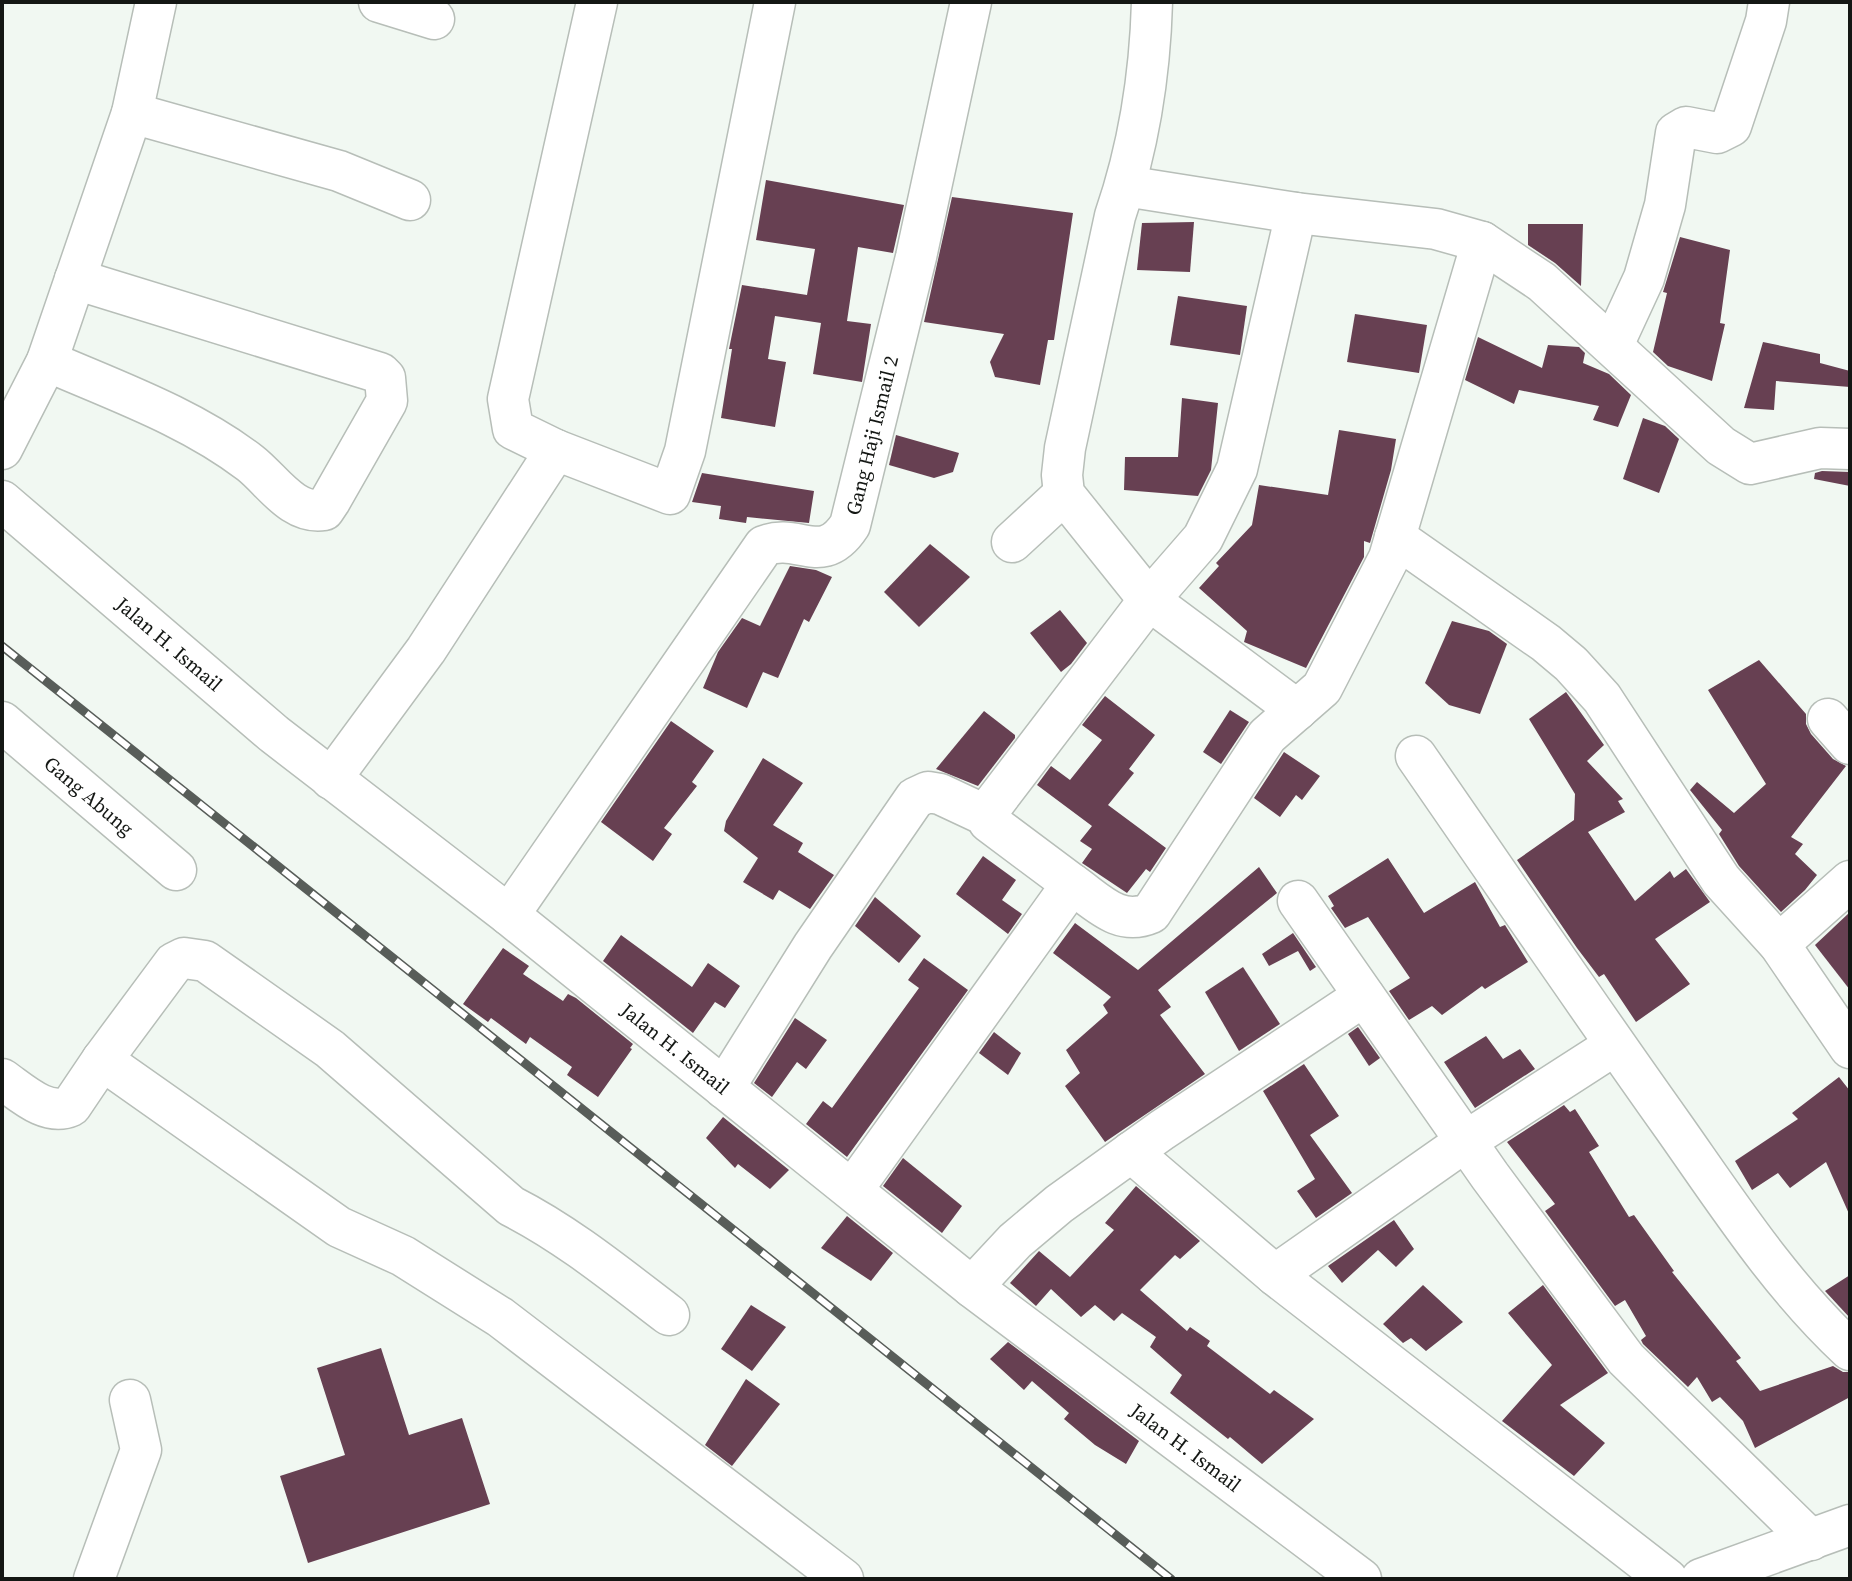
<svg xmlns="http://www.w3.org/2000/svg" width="1852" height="1581" viewBox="0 0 1852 1581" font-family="'Source Serif 4',serif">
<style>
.building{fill:#674052}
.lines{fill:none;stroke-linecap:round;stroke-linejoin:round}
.minor-casing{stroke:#b7beb8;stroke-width:43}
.minor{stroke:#fff;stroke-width:40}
.rail-casing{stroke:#585d59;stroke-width:9}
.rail{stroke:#fff;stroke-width:6;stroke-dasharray:18;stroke-linecap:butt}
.labels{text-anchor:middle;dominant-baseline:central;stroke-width:8;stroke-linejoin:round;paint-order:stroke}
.street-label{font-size:20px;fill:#141714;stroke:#fff}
</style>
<rect width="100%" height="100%" fill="#f1f8f2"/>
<!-- building -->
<g class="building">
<path d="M 766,180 L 904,205 L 893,253 L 858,247 L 847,321 L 871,324 L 862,382 L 813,374 L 821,323 L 775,316 L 768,359 L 786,362 L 775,427 L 721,418 L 732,349 L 729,349 L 742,285 L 807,295 L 815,249 L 756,240 Z"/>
<path d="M 952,197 L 1073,213 L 1054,340 L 1048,340 L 1040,385 L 995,377 L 990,362 L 1004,334 L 924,322 Z"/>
<path d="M 1194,222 L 1190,272 L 1137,270 L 1142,223 Z"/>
<path d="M 1528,224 L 1583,224 L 1581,286 L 1555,263 L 1528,245 Z"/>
<path d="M 1680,237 L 1730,250 L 1720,323 L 1725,324 L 1712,381 L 1668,366 L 1653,352 L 1667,293 L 1663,292 Z"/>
<path d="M 1178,296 L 1247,306 L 1240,355 L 1170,345 Z"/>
<path d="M 1355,314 L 1427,325 L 1419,373 L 1347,362 Z"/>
<path d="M 1478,337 L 1542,368 L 1548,345 L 1579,347 L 1585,353 L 1583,363 L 1609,374 L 1631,395 L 1618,427 L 1593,420 L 1599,406 L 1519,390 L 1514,404 L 1465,380 Z"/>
<path d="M 1763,342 L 1820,354 L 1820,363 L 1850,371 L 1850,387 L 1776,381 L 1774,410 L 1744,408 Z"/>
<path d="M 1182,398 L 1218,403 L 1211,470 L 1198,496 L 1124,490 L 1125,457 L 1178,457 Z"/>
<path d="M 1643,418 L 1665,426 L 1679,439 L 1659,493 L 1623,479 Z"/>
<path d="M 1339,430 L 1396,439 L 1391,470 L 1370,543 L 1364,541 L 1364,557 L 1306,668 L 1244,642 L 1247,631 L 1199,588 L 1219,566 L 1216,563 L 1252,525 L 1259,485 L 1328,495 Z"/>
<path d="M 896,435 L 959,453 L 953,472 L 934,478 L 889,465 Z"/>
<path d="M 1822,471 L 1850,472 L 1850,486 L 1814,479 L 1815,473 Z"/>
<path d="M 702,473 L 814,491 L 809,523 L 747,517 L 746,523 L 719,519 L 721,506 L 692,502 Z"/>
<path d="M 930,544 L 970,577 L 919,627 L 884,592 Z"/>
<path d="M 790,566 L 816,570 L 832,577 L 809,622 L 804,619 L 778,678 L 763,672 L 747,708 L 703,688 L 718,652 L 742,618 L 760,626 Z"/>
<path d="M 1060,610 L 1087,643 L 1071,664 L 1061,672 L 1030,633 Z"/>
<path d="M 1452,621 L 1489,631 L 1507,644 L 1480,714 L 1449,705 L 1425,683 Z"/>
<path d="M 1759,660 L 1806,714 L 1806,724 L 1811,734 L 1833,759 L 1846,766 L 1791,837 L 1803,844 L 1795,854 L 1817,875 L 1805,890 L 1781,912 L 1739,866 L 1719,834 L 1722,830 L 1690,790 L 1697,782 L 1734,813 L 1766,784 L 1708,690 Z"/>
<path d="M 1566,692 L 1604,745 L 1587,761 L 1623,799 L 1618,801 L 1625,812 L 1588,832 L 1635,901 L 1670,871 L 1674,878 L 1686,869 L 1710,902 L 1655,939 L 1690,984 L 1636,1022 L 1604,974 L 1599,977 L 1577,948 L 1517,860 L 1574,820 L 1575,794 L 1529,719 Z"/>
<path d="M 1105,696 L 1155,735 L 1129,769 L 1134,773 L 1108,805 L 1166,848 L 1150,872 L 1146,869 L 1127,893 L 1082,863 L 1092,849 L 1080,841 L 1092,826 L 1037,785 L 1051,766 L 1070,780 L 1102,740 L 1082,725 Z"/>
<path d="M 1230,710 L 1249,722 L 1221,764 L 1203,752 Z"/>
<path d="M 984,711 L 1015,735 L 1015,738 L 978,786 L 936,769 Z"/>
<path d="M 671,721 L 714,751 L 692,782 L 697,786 L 664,828 L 672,834 L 653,861 L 601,822 Z"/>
<path d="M 1284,752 L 1320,776 L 1302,800 L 1296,795 L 1280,817 L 1254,798 Z"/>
<path d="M 763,758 L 803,783 L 773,825 L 803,843 L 798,852 L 834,875 L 810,909 L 779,890 L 773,900 L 743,882 L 758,858 L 724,831 L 726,821 Z"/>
<path d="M 983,856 L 1016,880 L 1002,900 L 1022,914 L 1008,934 L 956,894 Z"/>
<path d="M 1388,858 L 1424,913 L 1475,882 L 1500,927 L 1505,925 L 1528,962 L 1485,989 L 1482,986 L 1442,1015 L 1432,1006 L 1409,1020 L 1389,991 L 1410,978 L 1368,917 L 1345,928 L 1331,908 L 1334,906 L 1328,896 Z"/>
<path d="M 1259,867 L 1277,893 L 1158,990 L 1171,1007 L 1160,1015 L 1205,1074 L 1105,1142 L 1065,1086 L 1080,1073 L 1066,1050 L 1108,1013 L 1103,1005 L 1111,997 L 1053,953 L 1075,923 L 1138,970 Z"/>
<path d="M 875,897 L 921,936 L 899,963 L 855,926 Z"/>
<path d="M 1850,912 L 1850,990 L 1815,945 Z"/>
<path d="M 1293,933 L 1316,967 L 1310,971 L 1298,951 L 1269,966 L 1262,954 Z"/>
<path d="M 621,935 L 692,987 L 708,963 L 740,986 L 725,1008 L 715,1002 L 693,1033 L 603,961 Z"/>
<path d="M 503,948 L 529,966 L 523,974 L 563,1001 L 568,994 L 576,998 L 633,1044 L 630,1048 L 632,1049 L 598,1097 L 567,1075 L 572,1067 L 530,1037 L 526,1044 L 491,1018 L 488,1022 L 463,1004 Z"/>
<path d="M 924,958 L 968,990 L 847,1157 L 806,1124 L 823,1101 L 832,1108 L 919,988 L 908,980 Z"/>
<path d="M 1243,967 L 1280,1024 L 1239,1051 L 1205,992 Z"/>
<path d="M 795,1018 L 827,1040 L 806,1069 L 797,1062 L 772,1097 L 754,1083 Z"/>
<path d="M 1358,1027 L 1380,1058 L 1369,1066 L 1348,1034 Z"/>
<path d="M 994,1032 L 1021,1053 L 1008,1075 L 979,1053 Z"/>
<path d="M 1486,1036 L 1503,1059 L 1520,1049 L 1535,1069 L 1475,1108 L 1444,1062 Z"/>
<path d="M 1304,1064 L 1339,1116 L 1310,1135 L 1352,1193 L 1316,1218 L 1297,1191 L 1315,1179 L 1263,1091 Z"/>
<path d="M 1839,1077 L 1850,1091 L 1850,1216 L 1826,1162 L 1790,1188 L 1778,1173 L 1752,1190 L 1735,1161 L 1798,1119 L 1792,1113 Z"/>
<path d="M 1564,1105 L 1570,1112 L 1575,1109 L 1599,1146 L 1589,1152 L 1629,1217 L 1634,1215 L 1674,1271 L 1672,1272 L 1741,1358 L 1736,1361 L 1760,1391 L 1833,1366 L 1843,1372 L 1850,1372 L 1850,1397 L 1755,1448 L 1743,1421 L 1720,1397 L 1712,1402 L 1697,1377 L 1688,1387 L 1643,1344 L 1641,1340 L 1646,1336 L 1625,1300 L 1615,1306 L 1545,1211 L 1555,1204 L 1507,1142 Z"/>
<path d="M 723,1117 L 789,1170 L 770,1189 L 738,1164 L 735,1168 L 706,1138 Z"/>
<path d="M 903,1158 L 962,1206 L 942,1233 L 883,1186 Z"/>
<path d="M 1136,1186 L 1200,1241 L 1180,1259 L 1175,1255 L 1140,1290 L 1187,1331 L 1190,1327 L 1210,1341 L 1207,1346 L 1270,1394 L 1274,1390 L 1314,1419 L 1262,1464 L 1230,1437 L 1228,1439 L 1170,1393 L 1182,1375 L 1150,1347 L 1156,1337 L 1122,1313 L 1114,1321 L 1095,1305 L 1081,1317 L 1051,1289 L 1036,1306 L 1010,1283 L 1039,1251 L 1070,1277 L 1114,1230 L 1105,1223 Z"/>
<path d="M 847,1216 L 893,1253 L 871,1281 L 821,1248 Z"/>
<path d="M 1394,1220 L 1414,1249 L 1396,1267 L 1378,1250 L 1342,1283 L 1328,1266 Z"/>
<path d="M 1850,1275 L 1850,1318 L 1825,1291 Z"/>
<path d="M 1423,1285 L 1463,1322 L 1426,1351 L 1411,1338 L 1403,1343 L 1383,1324 Z"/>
<path d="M 1543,1285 L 1608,1373 L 1560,1405 L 1605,1443 L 1574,1476 L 1502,1421 L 1552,1365 L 1508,1313 Z"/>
<path d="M 751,1305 L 786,1327 L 752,1371 L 721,1349 Z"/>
<path d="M 1008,1342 L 1139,1441 L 1126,1464 L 1095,1445 L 1064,1419 L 1069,1413 L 1032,1381 L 1024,1390 L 990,1359 Z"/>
<path d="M 381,1348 L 409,1435 L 462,1418 L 490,1504 L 308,1563 L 280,1476 L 345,1455 L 317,1368 Z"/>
<path d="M 746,1379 L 780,1404 L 732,1466 L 705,1445 Z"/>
</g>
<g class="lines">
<defs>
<g id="minor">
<path d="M 379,2 L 434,19"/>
<path d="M 597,2 L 508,399 L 513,429 L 556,450 L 670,494 L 685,451 L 775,2"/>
<path d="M 1152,2 C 1150,75 1139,146 1115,216 L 1065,448 L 1062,475 L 1064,494 L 1149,600 L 1297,710"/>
<path d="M 132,113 L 339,171 L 410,200"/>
<path d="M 1125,186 L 1296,213 L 1436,229 L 1482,242 L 1542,282 L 1721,446 L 1750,464 L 1820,448 L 1850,449"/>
<path d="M 1613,345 L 1644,278 L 1665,205 L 1676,133 L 1686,127 L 1717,133 L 1731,126 L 1766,21 L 1769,2"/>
<path d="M 47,361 C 116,391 190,417 250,463 C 272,480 292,515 324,510 L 330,501 L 387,401 L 385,378 L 380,373 L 75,279"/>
<path d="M 2,449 L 47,361 L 132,113 L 156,2"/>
<path id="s1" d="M 2,501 L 274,734 L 509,915 L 972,1287 L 1361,1579"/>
<path d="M 1395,537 L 1546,643 L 1571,664 L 1602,698 L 1721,880 L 1779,944 L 1850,1048"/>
<path d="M 1012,542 L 1064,494"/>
<path d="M 1828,719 L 1850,744"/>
<path id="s2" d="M 2,722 L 176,870"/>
<path d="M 1416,756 C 1502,880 1586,1004 1673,1126 C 1728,1204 1780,1285 1850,1350"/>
<path d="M 331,779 L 426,650 L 556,450"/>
<path d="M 1072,884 C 1098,902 1119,927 1151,913 L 1267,736 L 1322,688 L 1389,558 L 1482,242"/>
<path d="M 1298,901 L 1490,1176 L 1626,1359 L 1811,1540"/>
<path id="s3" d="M 509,915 L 764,546 C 799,532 822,568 850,525 L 916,257 L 971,2"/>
<path d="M 1779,944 L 1850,881"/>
<path d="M 102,1060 L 174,963 L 184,958 L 205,961 L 330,1049 L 511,1206 C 568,1235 619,1277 669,1315"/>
<path d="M 2,1079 C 22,1093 47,1117 71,1106 L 102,1060 L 339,1227 L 403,1256 L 500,1317 L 843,1579"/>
<path d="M 724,1088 L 813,946 L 915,798 L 928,792 L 940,794 L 987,816"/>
<path d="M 1131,1152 L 1275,1275 L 1667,1579"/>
<path d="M 853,1189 L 1072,884 L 989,822 L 988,811 L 1149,600 L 1203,538 L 1237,469 L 1296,213"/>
<path d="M 1275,1275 L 1466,1141 L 1615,1045"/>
<path d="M 972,1287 L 1015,1241 L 1059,1204 L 1162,1130 L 1364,996"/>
<path d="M 94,1579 L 141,1450 L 130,1400"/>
<path d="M 1701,1579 L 1850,1525"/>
</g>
</defs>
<!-- minor casing -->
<use href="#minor" class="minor-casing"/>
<!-- minor -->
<use href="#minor" class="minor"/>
<defs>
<path id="rail" d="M 2,646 L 1171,1579"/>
</defs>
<!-- rail casing -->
<use href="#rail" class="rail-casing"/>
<!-- rail -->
<use href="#rail" class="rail"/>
</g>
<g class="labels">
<!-- street labels -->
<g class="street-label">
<text stroke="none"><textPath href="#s3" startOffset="636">Gang Haji Ismail 2</textPath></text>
<text stroke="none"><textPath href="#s1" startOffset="220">Jalan H. Ismail</textPath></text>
<text stroke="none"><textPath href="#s2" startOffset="114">Gang Abung</textPath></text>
<text stroke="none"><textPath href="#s1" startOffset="868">Jalan H. Ismail</textPath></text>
<text stroke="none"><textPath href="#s1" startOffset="1516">Jalan H. Ismail</textPath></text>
</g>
</g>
<!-- border -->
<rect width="1852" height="1581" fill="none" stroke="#141714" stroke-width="8"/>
</svg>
